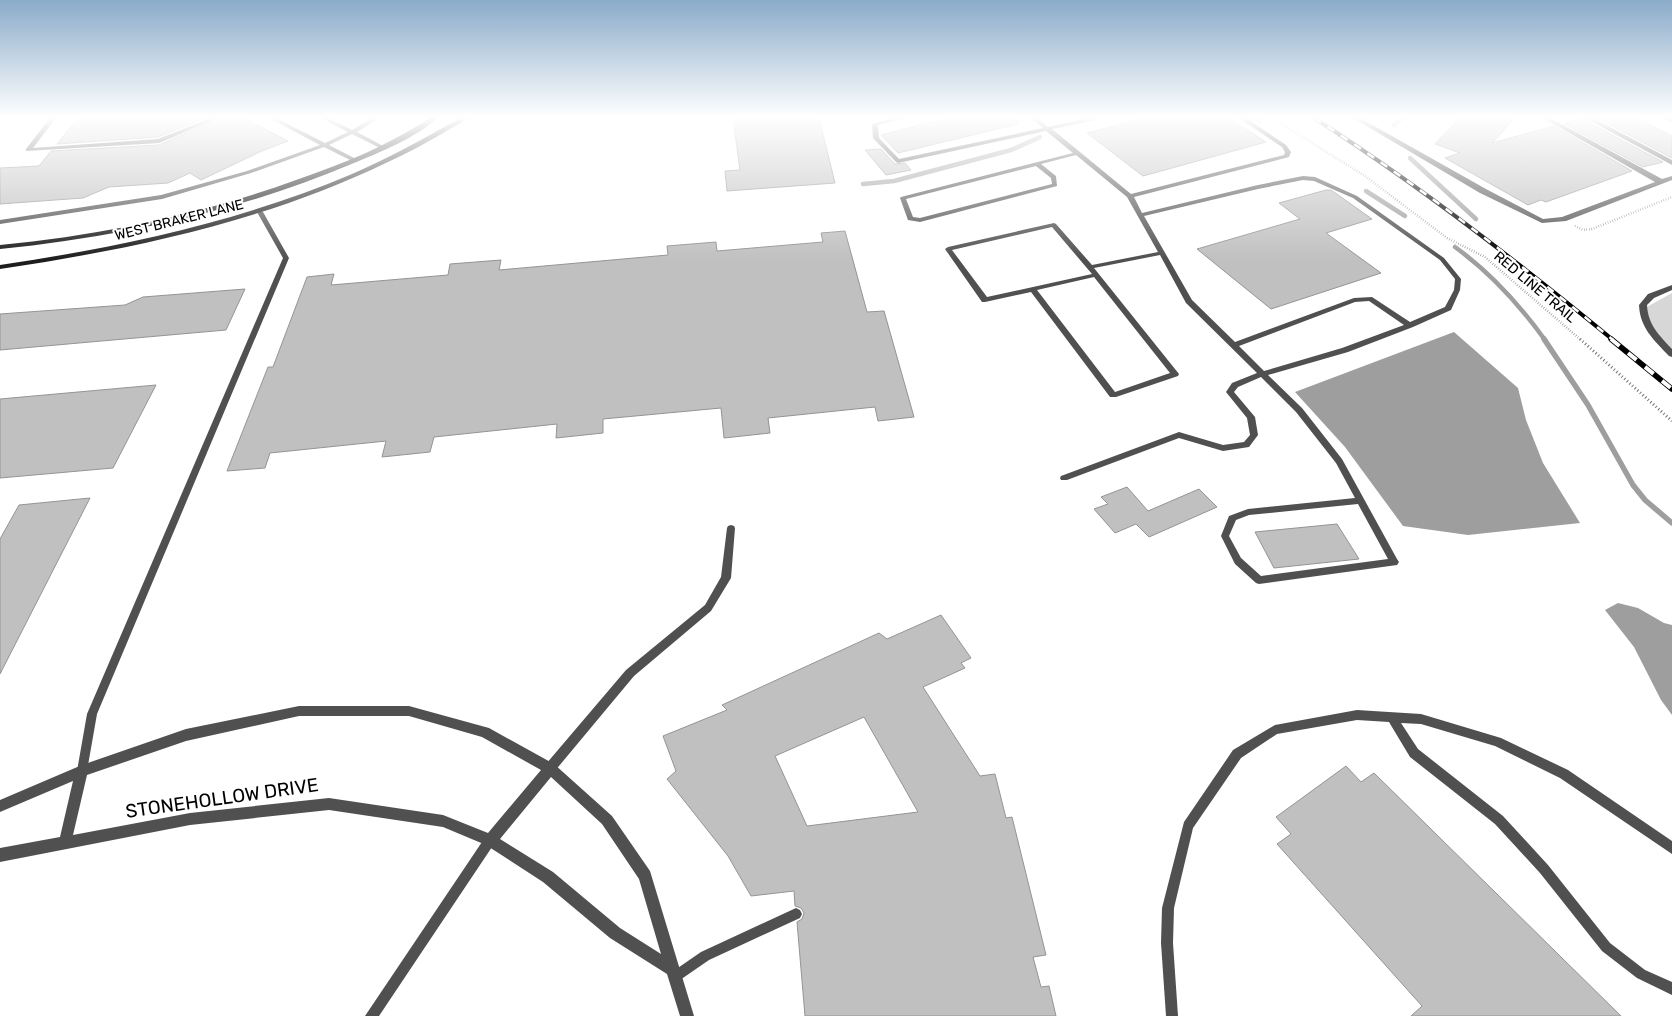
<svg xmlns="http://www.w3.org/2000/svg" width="1672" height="1016" viewBox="0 0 1672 1016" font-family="Rubik,sans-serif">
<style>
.green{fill:#d7d7d7}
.water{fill:#9e9e9e}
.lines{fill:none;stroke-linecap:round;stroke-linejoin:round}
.stream-far1{stroke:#9e9e9e;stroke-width:4.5}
.stream{stroke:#9e9e9e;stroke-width:5.5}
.building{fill:#c0c0c0;stroke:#949494;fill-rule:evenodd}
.path-far1{stroke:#727272;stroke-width:2.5;stroke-dasharray:0.5 2;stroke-linecap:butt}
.path{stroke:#727272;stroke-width:3;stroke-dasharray:1 2.5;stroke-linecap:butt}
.lane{fill:#505050;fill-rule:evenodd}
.street{fill:#505050;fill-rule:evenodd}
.secondary{fill:#1d1d1d;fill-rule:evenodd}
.rail-far1-casing{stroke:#000;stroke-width:4}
.rail-casing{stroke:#000;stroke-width:5.5}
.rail-far1{stroke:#fff;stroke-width:2.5;stroke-dasharray:8;stroke-linecap:butt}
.rail{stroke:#fff;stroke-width:4;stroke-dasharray:11;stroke-linecap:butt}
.labels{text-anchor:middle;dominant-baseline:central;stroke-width:4;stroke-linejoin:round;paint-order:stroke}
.far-street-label{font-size:14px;fill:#000;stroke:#fff}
.near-street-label{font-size:19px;fill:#000;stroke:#fff}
</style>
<rect width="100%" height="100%" fill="#fff"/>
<!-- green -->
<path class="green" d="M 1672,293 L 1672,352 L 1652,334 L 1645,308 Z"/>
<!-- water -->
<g class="water">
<path d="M 1454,332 L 1518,388 L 1526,420 L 1543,463 L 1580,523 L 1468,535 L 1403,526 L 1345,447 L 1295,392 Z"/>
<path d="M 1618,603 L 1638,608 L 1664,623 L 1672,625 L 1672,715 L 1661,700 L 1634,647 L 1605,610 Z"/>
</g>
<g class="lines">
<!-- stream-far1 -->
<g class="stream-far1">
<path d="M 1254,118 L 1259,121"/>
<path d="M 1394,125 L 1402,118"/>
<path d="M 1410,158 L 1476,219"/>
<path d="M 863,184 L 894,181 L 1011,150 L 1040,137"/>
<path d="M 1366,191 L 1405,216"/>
<path d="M 1455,247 C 1491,273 1519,304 1545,340"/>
</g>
<!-- stream -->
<path class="stream" d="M 1544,339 L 1588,405 L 1633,485 L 1645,500 L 1672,523"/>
</g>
<!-- building -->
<g class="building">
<path d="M 78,118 L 206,118 L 158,137 L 57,144 Z"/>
<path d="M 221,118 L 244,118 L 288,141 L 262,151 L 201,180 L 190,173 L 168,183 L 109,187 L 83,198 L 0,204 L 0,168 L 39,166 L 51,151 L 159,145 Z"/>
<path d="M 733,118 L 819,118 L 835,183 L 727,191 L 725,171 L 740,170 Z"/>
<path d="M 948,118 L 1018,118 L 1018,124 L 898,153 L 881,135 Z"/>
<path d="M 1145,118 L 1228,118 L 1266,142 L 1143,176 L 1087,133 Z"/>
<path d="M 1460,118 L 1515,118 L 1492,143 L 1554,126 L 1632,171 L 1546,202 L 1541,200 L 1528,205 L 1445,158 L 1460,153 L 1435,144 Z"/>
<path d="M 1583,118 L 1584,120 L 1663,162 L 1643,167 L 1564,124 Z"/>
<path d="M 1597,118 L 1637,118 L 1672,136 L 1672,158 Z"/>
<path d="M 881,149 L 895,164 L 905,163 L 911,170 L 886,175 L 865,150 Z"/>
<path d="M 1326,190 L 1331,190 L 1372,219 L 1326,233 L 1381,273 L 1271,309 L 1197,249 L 1300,219 L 1279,203 Z"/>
<path d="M 845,231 L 867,312 L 884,311 L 914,417 L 878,421 L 875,407 L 768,418 L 770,433 L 724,438 L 721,408 L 603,419 L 603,433 L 556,438 L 557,424 L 434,437 L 430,452 L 382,457 L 386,441 L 270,453 L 265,468 L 227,471 L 268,367 L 273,367 L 307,277 L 334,274 L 331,285 L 448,275 L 450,264 L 501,260 L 499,270 L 668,255 L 667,246 L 716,242 L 717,251 L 823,242 L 821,233 Z"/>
<path d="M 245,289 L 226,330 L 0,350 L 0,314 L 125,305 L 143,297 Z"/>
<path d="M 156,385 L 113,468 L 0,478 L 0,399 Z"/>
<path d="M 1127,487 L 1148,511 L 1199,489 L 1217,507 L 1149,537 L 1136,524 L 1115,533 L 1094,509 L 1108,504 L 1101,497 Z"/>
<path d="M 90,498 L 0,674 L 0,539 L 19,505 Z"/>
<path d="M 1337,524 L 1359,559 L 1274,568 L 1255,532 Z"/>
<path d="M 941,615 L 971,658 L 961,663 L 965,668 L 923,687 L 980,776 L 995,774 L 1006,818 L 1012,817 L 1046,955 L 1033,957 L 1041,987 L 1049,986 L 1056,1016 L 805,1016 L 797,922 L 802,919 L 804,913 L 801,908 L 795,906 L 794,891 L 751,896 L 728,856 L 667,779 L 676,771 L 663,736 L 727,710 L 722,705 L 879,633 L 887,639 ZM 864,717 L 918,812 L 807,826 L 775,756 Z"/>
<path d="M 1346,766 L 1361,782 L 1374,773 L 1621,1016 L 1411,1016 L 1422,1006 L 1277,844 L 1291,834 L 1276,817 Z"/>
</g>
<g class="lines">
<!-- path-far1 -->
<g class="path-far1">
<path d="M 1272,118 L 1365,176 L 1447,238 L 1485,257 L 1581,340"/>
<path d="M 1575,226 L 1583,230 L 1592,229 L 1672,197"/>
</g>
<!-- path -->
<path class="path" d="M 1580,339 L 1672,421"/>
<!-- lane -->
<g class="lane">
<path d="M 50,118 L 56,118 L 33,148 L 158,139 L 211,118 L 219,118 L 159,143 L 26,151 L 26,149 Z"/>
<path d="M 269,118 L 276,118 L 325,143 L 348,132 L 321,118 L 328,118 L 352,130 L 372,118 L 379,118 L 357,132 L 385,147 L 380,148 L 352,134 L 329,145 L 356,159 L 356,161 L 352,161 L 324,147 L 251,173 L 162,199 L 0,224 L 0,220 L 161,195 L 247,171 L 320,145 Z"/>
<path d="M 896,118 L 906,118 L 878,125 L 879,138 L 899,159 L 1043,128 L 1031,118 L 1037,118 L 1048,127 L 1089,118 L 1099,118 L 1096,120 L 1052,129 L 1131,194 L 1284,155 L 1285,152 L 1282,147 L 1239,118 L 1246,118 L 1286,145 L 1291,152 L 1289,157 L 1134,197 L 1142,213 L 1258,185 L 1303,176 L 1315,177 L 1357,196 L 1444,258 L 1461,279 L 1460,290 L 1451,310 L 1413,327 L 1348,352 L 1268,375 L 1302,408 L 1342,459 L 1397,559 L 1399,562 L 1397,565 L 1259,584 L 1256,583 L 1235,564 L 1221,536 L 1229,516 L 1248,509 L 1355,498 L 1336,463 L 1296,412 L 1261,377 L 1238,387 L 1234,392 L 1255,417 L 1258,435 L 1249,447 L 1223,451 L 1179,438 L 1067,480 L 1061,480 L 1060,478 L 1061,476 L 1179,432 L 1223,445 L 1244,442 L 1250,435 L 1247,418 L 1226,392 L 1232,383 L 1257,373 L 1186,303 L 1160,255 L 1094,268 L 1179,374 L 1178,376 L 1116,397 L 1110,397 L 1031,292 L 985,302 L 982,302 L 945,249 L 948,247 L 1054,223 L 1056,224 L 1092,265 L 1158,252 L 1127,197 L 1076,155 L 1041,164 L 1056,176 L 1057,186 L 920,222 L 908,220 L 900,198 L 901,197 L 1073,153 L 1046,131 L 898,163 L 896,162 L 873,138 L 872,124 ZM 1036,166 L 1051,178 L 1052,184 L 920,218 L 913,217 L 906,199 ZM 1303,180 L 1314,181 L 1353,198 L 1440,260 L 1455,279 L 1454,290 L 1445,307 L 1410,322 L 1372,297 L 1354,298 L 1235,342 L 1192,300 L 1144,216 L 1258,189 ZM 1052,227 L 1092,274 L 987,297 L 952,250 ZM 1094,277 L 1170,373 L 1115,392 L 1037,290 ZM 1369,301 L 1404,325 L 1342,348 L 1264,371 L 1239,346 L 1355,302 ZM 1358,504 L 1388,559 L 1261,576 L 1241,558 L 1229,536 L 1236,520 L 1249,515 Z"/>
<path d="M 260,210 L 263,212 L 289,258 L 97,714 L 87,771 L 86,775 L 82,776 L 78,775 L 77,771 L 87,714 L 283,258 L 257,212 Z"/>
<path d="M 731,525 L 734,526 L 735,528 L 731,578 L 711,611 L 634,676 L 554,772 L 550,773 L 546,772 L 545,768 L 546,764 L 626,670 L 705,605 L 721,577 L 727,528 L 728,526 Z"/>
<path d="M 1357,710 L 1421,714 L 1501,738 L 1568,770 L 1672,841 L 1672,854 L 1560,778 L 1495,746 L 1421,724 L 1401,723 L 1418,749 L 1503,816 L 1548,865 L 1610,943 L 1645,970 L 1672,982 L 1672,995 L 1637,978 L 1602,951 L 1540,873 L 1495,824 L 1410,757 L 1389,722 L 1357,720 L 1277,734 L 1241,758 L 1193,828 L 1174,908 L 1173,943 L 1178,1016 L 1166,1016 L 1161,943 L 1162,908 L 1184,822 L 1233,750 L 1275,725 Z"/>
<path d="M 490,834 L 494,836 L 496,840 L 494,844 L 379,1016 L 365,1016 L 486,836 Z"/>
<path d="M 796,908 L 800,910 L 802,914 L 800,918 L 709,960 L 680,980 L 676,982 L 672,980 L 670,976 L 672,972 L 701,952 Z"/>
</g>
<!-- street -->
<g class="street">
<path d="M 1353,118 L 1360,118 L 1486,189 L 1543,219 L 1562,217 L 1655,182 L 1543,118 L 1550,118 L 1662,179 L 1672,176 L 1672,180 L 1566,221 L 1542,223 L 1480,193 Z"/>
<path d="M 1585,118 L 1593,118 L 1672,160 L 1672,165 Z"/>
<path d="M 1672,285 L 1672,290 L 1654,298 L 1647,305 C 1648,325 1659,335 1672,349 L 1672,357 L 1669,356 C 1654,340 1640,328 1639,305 L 1648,294 Z"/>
<path d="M 299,706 L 409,706 L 489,728 L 554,764 L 612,816 L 650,871 L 694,1016 L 680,1016 L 667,974 L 610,938 L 543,882 L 486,845 L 443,827 L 329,810 L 190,825 L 0,862 L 0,848 L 60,837 L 73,781 L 0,812 L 0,800 L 82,765 L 186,729 ZM 299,716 L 409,716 L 482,737 L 541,770 L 488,833 L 443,815 L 329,798 L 190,813 L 73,835 L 87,775 L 186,741 ZM 551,777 L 602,824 L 639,879 L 661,954 L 620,928 L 553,872 L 500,839 Z"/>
</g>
<!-- secondary -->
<g class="secondary">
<path d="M 430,118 L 437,118 C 416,138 380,152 354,163 C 241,211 121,237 0,249 L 0,245 C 101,235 200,215 296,180 C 343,164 389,145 430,118 Z"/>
<path d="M 460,118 L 467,118 C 461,124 452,127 445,132 C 426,143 408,153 388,162 C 266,221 134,249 0,269 L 0,265 C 121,247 239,222 352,174 C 389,158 425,138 460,118 Z"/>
<path d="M 1664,118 L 1672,118 L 1672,122 L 1665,119 Z"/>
</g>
<defs>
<path id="rail-far1" d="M 1314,118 C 1419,185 1517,261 1613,340"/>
<path id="rail" d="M 1611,339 L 1672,389"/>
</defs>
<!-- rail-far1 casing -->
<use href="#rail-far1" class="rail-far1-casing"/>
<!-- rail casing -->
<use href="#rail" class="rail-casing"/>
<!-- rail-far1 -->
<use href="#rail-far1" class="rail-far1"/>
<!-- rail -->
<use href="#rail" class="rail"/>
</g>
<!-- sky -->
<linearGradient id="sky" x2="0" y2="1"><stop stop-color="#8aabca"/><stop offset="0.45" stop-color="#fff"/><stop offset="1" stop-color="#fff" stop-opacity="0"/></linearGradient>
<rect width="1672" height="260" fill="url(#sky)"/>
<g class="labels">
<!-- far-street labels -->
<g class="far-street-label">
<text transform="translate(179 220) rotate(-14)">WEST BRAKER LANE</text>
<text transform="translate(1535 287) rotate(40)">RED LINE TRAIL</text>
</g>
<!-- near-street labels -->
<g class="near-street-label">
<text transform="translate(222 798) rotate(-8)">STONEHOLLOW DRIVE</text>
</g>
</g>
</svg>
